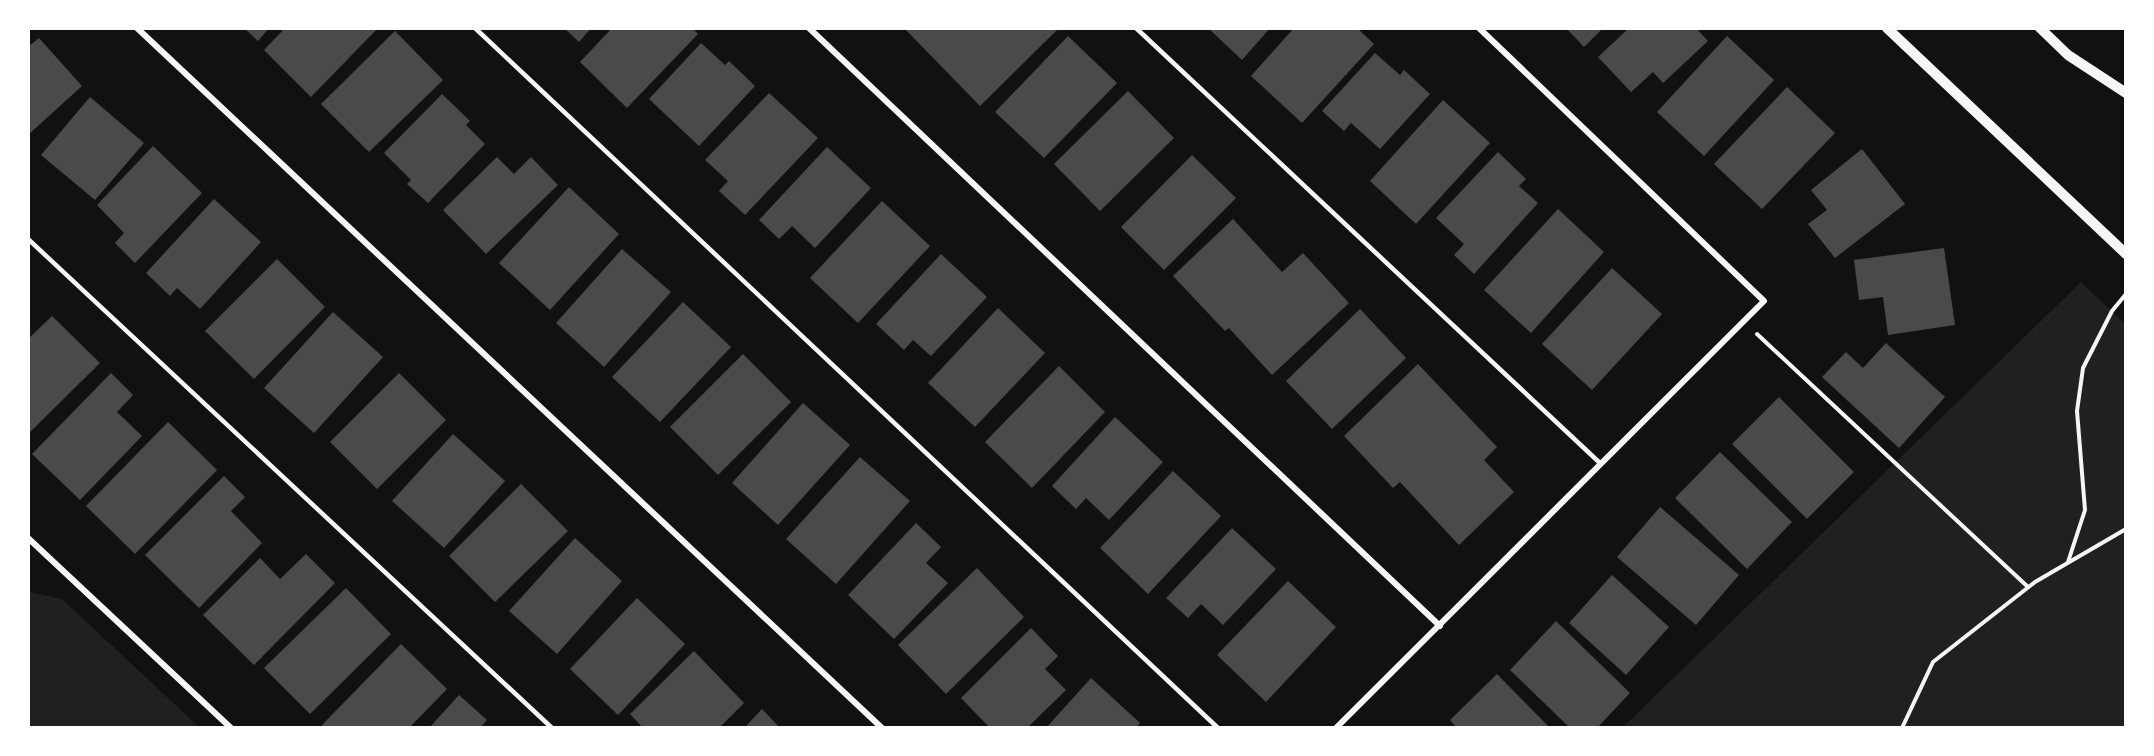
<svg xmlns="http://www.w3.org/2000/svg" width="2154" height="756" viewBox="0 0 2154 756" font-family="'IBM Plex Sans',sans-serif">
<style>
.green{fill:#202020}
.building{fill:#4a4a4a}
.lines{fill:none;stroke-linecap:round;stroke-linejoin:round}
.path{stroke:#f5f5f5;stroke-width:4}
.service{stroke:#f5f5f5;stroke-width:4.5}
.minor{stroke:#f5f5f5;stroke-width:6}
.tertiary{stroke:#f5f5f5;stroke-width:10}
</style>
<rect width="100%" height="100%" fill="#111"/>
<!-- green -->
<g class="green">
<path d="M 2081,282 L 2125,324 L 2125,727 L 1622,728 Z"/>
<path d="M 29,592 L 62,599 L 199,727 L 29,727 Z"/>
</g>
<!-- building -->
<g class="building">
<path d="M 244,28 L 269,28 L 258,41 Z"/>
<path d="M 285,28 L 378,28 L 311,97 L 264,50 Z"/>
<path d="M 564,28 L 591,28 L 579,42 Z"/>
<path d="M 612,28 L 692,28 L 698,34 L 627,108 L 580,62 Z"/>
<path d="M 904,28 L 1059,28 L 980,106 Z"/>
<path d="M 1208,28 L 1270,28 L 1242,60 Z"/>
<path d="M 1294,28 L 1357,28 L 1374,44 L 1302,123 L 1251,76 Z"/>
<path d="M 1566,28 L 1603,28 L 1584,47 Z"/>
<path d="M 1629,28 L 1696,28 L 1708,41 L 1663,83 L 1653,72 L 1631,92 L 1598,57 Z"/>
<path d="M 395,31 L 443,80 L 369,152 L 321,104 Z"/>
<path d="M 1068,36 L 1117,83 L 1044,158 L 995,112 Z"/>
<path d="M 1727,36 L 1774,80 L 1704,156 L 1657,112 Z"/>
<path d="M 39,38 L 82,86 L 28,135 L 28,47 Z"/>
<path d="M 701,43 L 725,65 L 729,61 L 755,86 L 699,146 L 649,99 Z"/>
<path d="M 1375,53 L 1400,75 L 1404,70 L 1430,94 L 1380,149 L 1351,123 L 1344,131 L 1322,111 Z"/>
<path d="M 1787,87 L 1835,133 L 1762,209 L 1714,164 Z"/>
<path d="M 1128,91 L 1174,138 L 1100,211 L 1054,164 Z"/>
<path d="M 769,93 L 818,138 L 745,215 L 719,191 L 728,181 L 705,160 Z"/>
<path d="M 442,94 L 470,121 L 466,125 L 485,144 L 428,203 L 407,184 L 411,180 L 384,153 Z"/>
<path d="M 90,97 L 144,143 L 95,200 L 41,155 Z"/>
<path d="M 1443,100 L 1490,143 L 1416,224 L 1370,181 Z"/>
<path d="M 153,146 L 202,193 L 135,263 L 115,243 L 124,233 L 97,205 Z"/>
<path d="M 827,147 L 871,188 L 815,248 L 792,226 L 779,239 L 759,220 Z"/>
<path d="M 1862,149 L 1905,204 L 1835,258 L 1808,224 L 1827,210 L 1811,190 Z"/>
<path d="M 1498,152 L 1526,179 L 1519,186 L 1538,203 L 1474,274 L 1454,255 L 1464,244 L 1436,218 Z"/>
<path d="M 1192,155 L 1236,198 L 1164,270 L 1121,227 Z"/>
<path d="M 497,157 L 514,174 L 531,157 L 558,185 L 486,254 L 443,210 Z"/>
<path d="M 569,187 L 619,234 L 550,310 L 499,263 Z"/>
<path d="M 214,199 L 261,242 L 200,309 L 177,288 L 170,296 L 146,273 Z"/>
<path d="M 882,201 L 930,246 L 858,323 L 810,278 Z"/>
<path d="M 1558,209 L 1604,252 L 1531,333 L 1484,290 Z"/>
<path d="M 1233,219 L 1282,272 L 1303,253 L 1349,303 L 1272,375 L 1229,328 L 1225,331 L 1173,276 Z"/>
<path d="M 1944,248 L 1955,325 L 1888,335 L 1883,297 L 1859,300 L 1854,260 Z"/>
<path d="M 622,249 L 671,292 L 604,367 L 556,323 Z"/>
<path d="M 941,254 L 987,297 L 931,356 L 913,340 L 904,350 L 876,324 Z"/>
<path d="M 277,259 L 325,307 L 254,379 L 205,331 Z"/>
<path d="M 1612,268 L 1662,314 L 1592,390 L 1542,344 Z"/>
<path d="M 683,302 L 731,347 L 660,422 L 612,377 Z"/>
<path d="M 998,308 L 1045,353 L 975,427 L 928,383 Z"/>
<path d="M 1360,309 L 1406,358 L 1332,429 L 1286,381 Z"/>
<path d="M 333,312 L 383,357 L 314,433 L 264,388 Z"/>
<path d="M 52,316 L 100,363 L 28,434 L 28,339 Z"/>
<path d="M 1886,343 L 1945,397 L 1899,448 L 1822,377 L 1846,352 L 1863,368 Z"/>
<path d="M 743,354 L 791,402 L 718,475 L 670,427 Z"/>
<path d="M 1418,364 L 1497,447 L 1484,460 L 1514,492 L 1459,545 L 1400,482 L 1393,488 L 1344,436 Z"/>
<path d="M 1059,366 L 1105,412 L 1032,488 L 985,442 Z"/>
<path d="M 111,373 L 133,395 L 117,412 L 142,436 L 80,500 L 32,454 Z"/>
<path d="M 399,373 L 446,420 L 377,489 L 330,442 Z"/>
<path d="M 1779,397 L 1854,472 L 1807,519 L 1732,444 Z"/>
<path d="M 803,403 L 850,445 L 778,525 L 732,483 Z"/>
<path d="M 1115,417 L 1163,462 L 1109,520 L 1086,498 L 1076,509 L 1052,486 Z"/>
<path d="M 168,422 L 217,470 L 135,554 L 86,506 Z"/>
<path d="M 453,434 L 505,481 L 444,548 L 392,501 Z"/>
<path d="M 1720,452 L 1792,522 L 1747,569 L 1675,498 Z"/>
<path d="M 860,457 L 910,501 L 836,584 L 786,539 Z"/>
<path d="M 1173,471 L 1221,516 L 1148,594 L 1100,548 Z"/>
<path d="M 224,476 L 245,497 L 231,511 L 262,543 L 199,608 L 145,555 Z"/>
<path d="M 521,484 L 568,531 L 495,602 L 449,556 Z"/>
<path d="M 1660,507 L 1739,575 L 1696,625 L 1617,557 Z"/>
<path d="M 916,523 L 941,547 L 926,563 L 948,583 L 894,639 L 848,595 Z"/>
<path d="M 1232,528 L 1276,569 L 1223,625 L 1201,604 L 1188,618 L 1166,598 Z"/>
<path d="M 575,538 L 622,581 L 557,654 L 509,611 Z"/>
<path d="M 306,554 L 335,583 L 254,665 L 203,615 L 260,558 L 280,579 Z"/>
<path d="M 977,568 L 1024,617 L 946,694 L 898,645 Z"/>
<path d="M 1612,575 L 1669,627 L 1626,675 L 1569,623 Z"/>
<path d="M 1288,581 L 1336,627 L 1266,702 L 1217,655 Z"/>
<path d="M 346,588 L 391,634 L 310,714 L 264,668 Z"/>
<path d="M 637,598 L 685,644 L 618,715 L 570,669 Z"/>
<path d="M 1556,621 L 1630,693 L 1597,728 L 1570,728 L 1510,670 Z"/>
<path d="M 1031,628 L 1058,656 L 1045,669 L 1066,690 L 1027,728 L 990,728 L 961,698 Z"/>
<path d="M 401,644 L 447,689 L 409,728 L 324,728 L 322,725 Z"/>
<path d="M 694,651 L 744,703 L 719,728 L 643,728 L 630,714 Z"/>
<path d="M 1497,674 L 1550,728 L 1457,728 L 1450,720 Z"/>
<path d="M 1091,678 L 1140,723 L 1136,728 L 1046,728 Z"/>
<path d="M 459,695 L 487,720 L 480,728 L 429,728 Z"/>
<path d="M 762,709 L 780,728 L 744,728 Z"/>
</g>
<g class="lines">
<!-- path -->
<g class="path">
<path d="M 1757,334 L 2028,587"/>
<path d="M 2068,562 L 2085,510 L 2077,411 L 2083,368 L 2112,311 L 2126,294"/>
<path d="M 1902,728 L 1933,662 L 2035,582 L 2126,529"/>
</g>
<!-- service -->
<g class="service">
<path d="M 475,28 L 1218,728"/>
<path d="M 1136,28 L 1601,464"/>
<path d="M 28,239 L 552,728"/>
</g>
<!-- minor -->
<g class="minor">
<path d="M 137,28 L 882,728"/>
<path d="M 809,28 L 1440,626"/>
<path d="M 28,538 L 231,728"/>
<path d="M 1336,728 L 1764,301 L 1479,28"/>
</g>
<!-- tertiary -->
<g class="tertiary">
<path d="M 1887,28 L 2126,254"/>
<path d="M 2040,28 L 2068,55 L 2126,93"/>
</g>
</g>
<!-- border -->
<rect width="2154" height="756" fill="none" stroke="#ffffff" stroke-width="60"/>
</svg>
